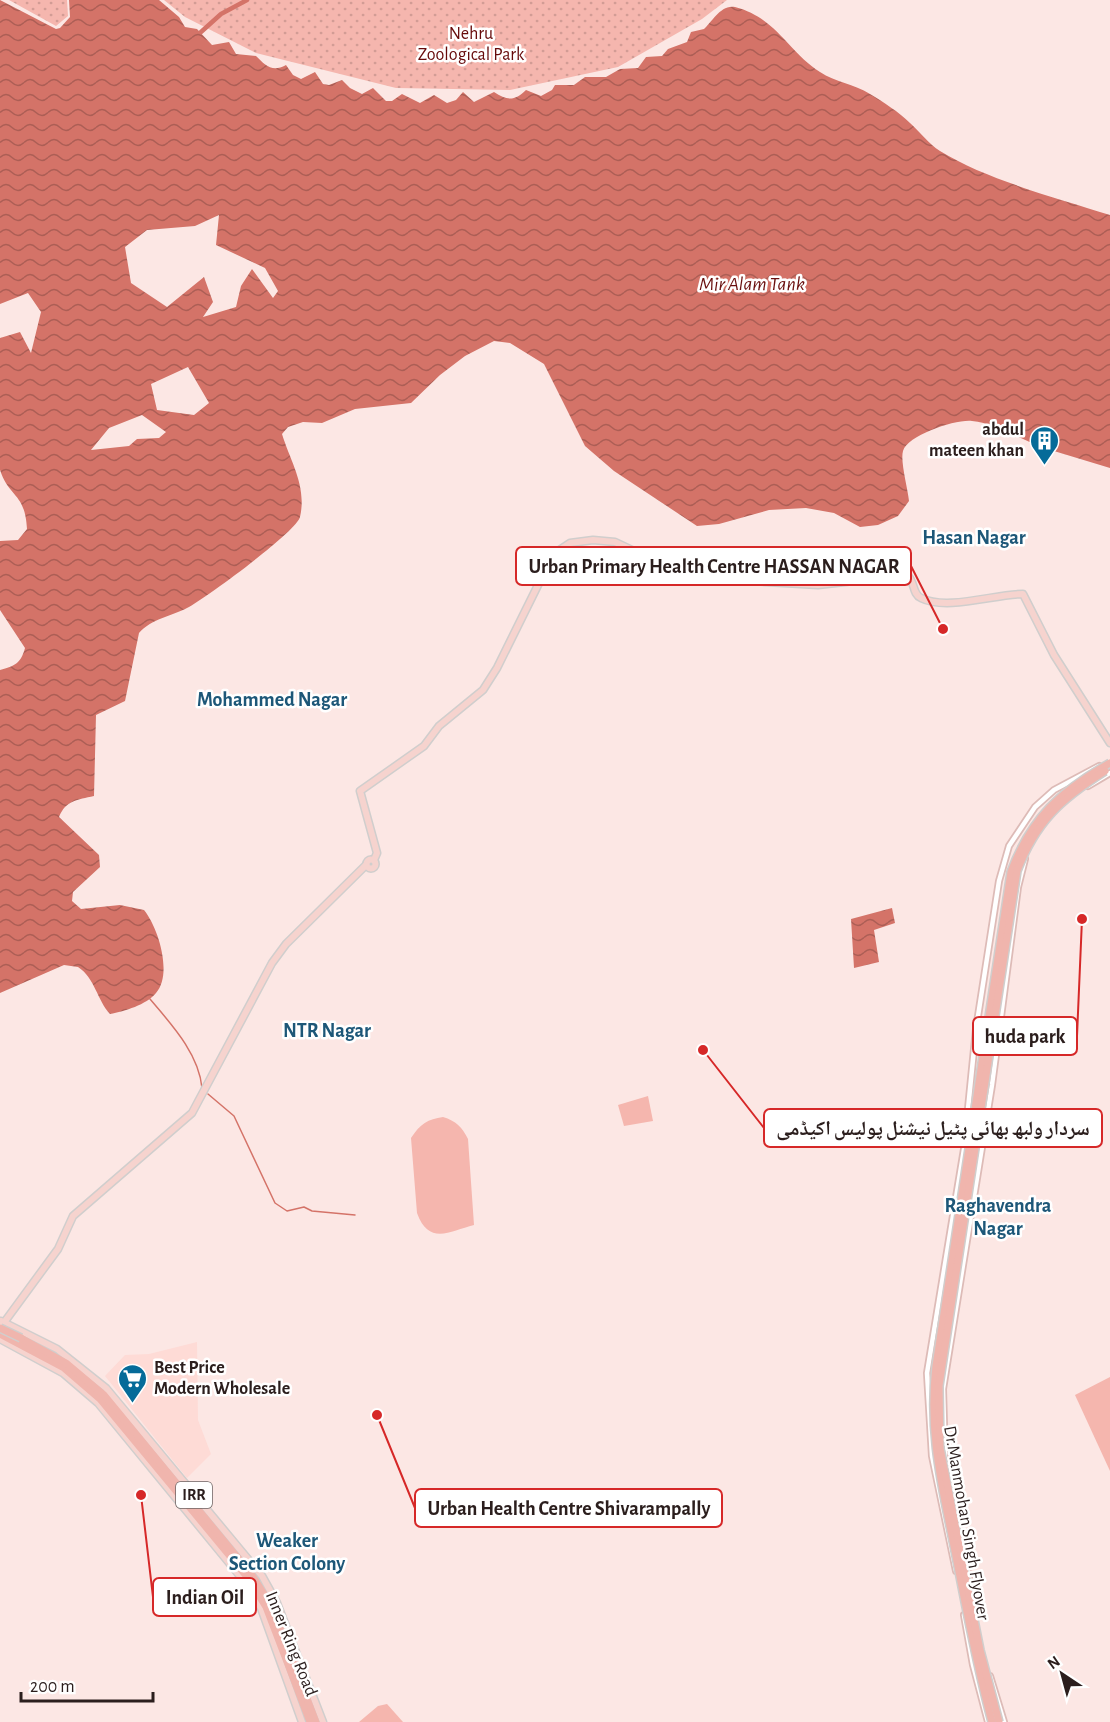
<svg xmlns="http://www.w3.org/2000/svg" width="1110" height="1722" viewBox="0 0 1110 1722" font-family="'Alegreya Sans','Noto Naskh Arabic',sans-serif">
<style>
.built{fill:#fedbd6}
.park{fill:url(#park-dots)}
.pitch{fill:#f5b6ae}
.water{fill:url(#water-waves);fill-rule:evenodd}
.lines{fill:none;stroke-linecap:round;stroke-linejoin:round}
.stream{stroke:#d47368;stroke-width:1.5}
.canal{stroke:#d47368;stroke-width:4.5}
.minor-casing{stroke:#ddbbb7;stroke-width:8}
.major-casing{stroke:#d0cecd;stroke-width:9}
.highway-casing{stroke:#d0cecd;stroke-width:10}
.minor{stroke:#fff;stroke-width:4.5}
.major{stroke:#f6d3ce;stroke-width:6}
.highway{stroke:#f0b5ad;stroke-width:7}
.highway-bridge-casing{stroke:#d0cecd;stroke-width:10;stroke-linecap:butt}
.highway-bridge{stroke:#f0b5ad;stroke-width:7}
.labels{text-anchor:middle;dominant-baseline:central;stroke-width:5;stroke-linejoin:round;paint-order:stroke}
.shield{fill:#fff;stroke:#6b6261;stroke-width:1.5}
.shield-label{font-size:16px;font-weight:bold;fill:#2b1e1d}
.park-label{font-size:18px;fill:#660a0a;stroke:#fff}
.poi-label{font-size:18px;font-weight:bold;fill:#2b1e1d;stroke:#fff;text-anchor:end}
.street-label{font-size:18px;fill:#2b1e1d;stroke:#fff}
.water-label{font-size:20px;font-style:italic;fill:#6a0f0e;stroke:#fff}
.neighbourhood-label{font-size:20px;font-weight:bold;fill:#1d5778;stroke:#fff}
.leader{fill:none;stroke:#d62828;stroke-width:2}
.callout-dot{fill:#d62828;stroke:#fff;stroke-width:2}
.callout{fill:#fff;stroke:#d62828;stroke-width:2}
.callout-label{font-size:20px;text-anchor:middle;font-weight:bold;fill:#2b1e1d}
</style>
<defs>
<pattern id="park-dots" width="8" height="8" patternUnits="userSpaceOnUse" patternTransform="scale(1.5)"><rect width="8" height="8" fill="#f5b6ae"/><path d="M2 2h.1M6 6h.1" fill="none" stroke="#d29c95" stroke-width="1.8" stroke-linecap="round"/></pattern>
<pattern id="water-waves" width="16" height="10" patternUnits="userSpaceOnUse" patternTransform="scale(1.5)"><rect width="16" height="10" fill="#d47368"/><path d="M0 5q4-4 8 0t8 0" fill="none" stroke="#ac5e55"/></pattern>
</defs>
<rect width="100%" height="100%" fill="#fce7e4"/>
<!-- built -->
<path class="built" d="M 197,1342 L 198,1420 L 211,1454 L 187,1478 L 105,1376 L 125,1355 L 149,1354 Z"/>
<!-- park -->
<g class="park">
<path d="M 9,0 L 67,0 L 68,16 L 56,26 Z"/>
<path d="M 164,0 L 727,0 L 702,19 L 618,67 L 510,90 L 396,88 L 256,53 L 185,17 Z"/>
</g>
<!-- pitch -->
<g class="pitch">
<path d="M 648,1096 L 653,1121 L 624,1126 L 618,1105 Z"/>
<path d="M 443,1117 C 456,1121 462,1127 468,1139 L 474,1225 C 450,1231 429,1246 417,1213 L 411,1138 C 420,1124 428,1119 443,1117 Z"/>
<path d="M 1110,1377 L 1110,1471 L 1075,1395 Z"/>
<path d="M 387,1704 L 403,1722 L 359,1722 L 378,1706 Z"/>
</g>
<!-- water -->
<g class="water">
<path d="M 0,0 L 56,29 L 60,28 L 70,17 L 69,0 L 159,0 L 179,17 L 185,27 L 197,29 L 212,45 L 229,42 L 236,54 L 256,56 C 265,65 272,73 286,65 L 293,75 L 301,79 L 315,72 L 323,84 L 329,85 L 342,80 L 350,88 L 362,94 L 373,88 L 386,101 L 392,101 L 402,94 L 420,103 L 434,95 L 447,103 L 456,100 L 463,92 L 474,102 L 494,92 C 507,101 515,101 526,90 L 541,96 L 552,90 L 555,85 L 574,85 L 585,77 L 606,77 L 620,69 L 638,68 L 646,57 L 662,56 L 668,49 L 687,42 L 691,32 L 704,29 C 712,22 721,4 735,7 C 777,18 787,51 820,72 C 835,82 854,84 870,94 C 883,102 899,112 910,123 C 920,132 929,144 940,151 C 987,180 1057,198 1110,215 L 1110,468 C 1088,461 1066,455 1044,448 C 1021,440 996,423 972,421 C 956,419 908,435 903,451 C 900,461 908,489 909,501 L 898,516 L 878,525 L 860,527 L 834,513 L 806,508 L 769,510 L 719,524 L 697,526 L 614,471 L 585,446 L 544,364 L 510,343 L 494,341 L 465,356 L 440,375 L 411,403 L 355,409 L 322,423 L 303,422 L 288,427 L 282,434 C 291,463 307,486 300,517 C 297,531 205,599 187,608 C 172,616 151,619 139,633 L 125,701 L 96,715 L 94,796 C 77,800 66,800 59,817 L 99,855 L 100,867 L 73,892 L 72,901 L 81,909 L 120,905 L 144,910 C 158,927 173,974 156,993 C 146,1005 125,1011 110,1014 C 97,1000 95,978 78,967 L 64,965 L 0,993 L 0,670 C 15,666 21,663 25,648 L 0,610 L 0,541 L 18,540 L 27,529 C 25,492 9,498 0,470 L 0,338 L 20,332 L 31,353 L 41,312 L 28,293 L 0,304 ZM 219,215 L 216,245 L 265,268 L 278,291 L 273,298 L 252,269 L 241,286 L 236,307 L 203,317 L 213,302 L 204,277 L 167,307 L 131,283 L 125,247 L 147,230 L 195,226 ZM 188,367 L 209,403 L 194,415 L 157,410 L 151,384 ZM 142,415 L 166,432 L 159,438 L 137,439 L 129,446 L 91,450 L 109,428 Z"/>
<path d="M 892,908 L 895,923 L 874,930 L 879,962 L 854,968 L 851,919 Z"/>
</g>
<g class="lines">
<!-- stream -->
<g class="stream">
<path d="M 150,999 C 172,1025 199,1054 202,1088"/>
<path d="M 208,1094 L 234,1116 L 275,1203 L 287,1211 L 304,1207 L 312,1211 L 355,1215"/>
</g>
<!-- canal -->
<path class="canal" d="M 201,32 L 221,14 L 247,0"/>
<defs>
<g id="minor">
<path d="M 1088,786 L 1110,773"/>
<path d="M 945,1459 L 943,1389 L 992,1085 L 1018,887 L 1025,859"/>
<path d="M 953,1497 L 975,1609"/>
<path d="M 956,1571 L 932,1456 L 927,1373 L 964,1149 L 976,1029 L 999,881 L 1009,846 L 1035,807 L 1054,790 L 1099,766"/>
<path d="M 964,1615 L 973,1665 L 988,1722"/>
<path d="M 990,1676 L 1004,1722"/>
</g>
<g id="major">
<circle cx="371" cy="864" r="4.5"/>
<path d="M 374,860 L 377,853 L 360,791 L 424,746 L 439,726 L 483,690 L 497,668 L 543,575 L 558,551 L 570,543 L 593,540 L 615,542 L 634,551 L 657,572 L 666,576 L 818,585 L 907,575 C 915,581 912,594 921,598 C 947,611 995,594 1023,594 L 1054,655 L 1110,743"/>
<path d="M 1,1321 L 57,1349 L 106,1388 L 262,1576 L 277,1603 L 323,1722"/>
<path d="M 0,1328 L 58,1249 L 73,1216 L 192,1113 L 272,963 L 286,944 L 366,865"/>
<path d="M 0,1339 L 63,1373 L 98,1403 L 244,1581 L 261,1608 L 302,1722"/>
</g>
<g id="highway">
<path d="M 0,1334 L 64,1368 L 100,1399 L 248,1578 L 266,1607 L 310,1722"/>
<path d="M 21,1338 L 66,1363 L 104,1395 L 252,1575 L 271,1605 L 316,1722"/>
</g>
</defs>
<!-- minor casing -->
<use href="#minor" class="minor-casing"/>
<!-- major casing -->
<use href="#major" class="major-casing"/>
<!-- highway casing -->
<use href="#highway" class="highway-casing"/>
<!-- minor -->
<use href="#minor" class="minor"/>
<!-- major -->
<use href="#major" class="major"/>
<!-- highway -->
<use href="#highway" class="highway"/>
<defs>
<g id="highway-bridge">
<path d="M 0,1328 L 21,1338"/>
<path d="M 992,1722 C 977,1667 967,1612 956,1556 C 943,1489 928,1435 936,1366 L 1011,872 C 1031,818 1061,791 1110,763"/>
<path d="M 999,1722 L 980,1650 L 940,1448 L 939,1386 L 1017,871 C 1036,821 1061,799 1105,771"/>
</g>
</defs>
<!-- highway-bridge casing -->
<use href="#highway-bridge" class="highway-bridge-casing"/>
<!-- highway-bridge -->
<use href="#highway-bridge" class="highway-bridge"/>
</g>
<!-- icons -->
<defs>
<symbol id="building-pin" viewBox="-11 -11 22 30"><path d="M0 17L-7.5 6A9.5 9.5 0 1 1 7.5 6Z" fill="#066b99" stroke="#fff"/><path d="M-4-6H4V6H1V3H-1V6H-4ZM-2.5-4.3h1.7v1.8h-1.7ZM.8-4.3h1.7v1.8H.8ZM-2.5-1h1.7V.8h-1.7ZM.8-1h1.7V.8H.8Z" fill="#fff"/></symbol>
<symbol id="supermarket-pin" viewBox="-11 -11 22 30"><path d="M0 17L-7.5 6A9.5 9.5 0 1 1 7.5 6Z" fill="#066b99" stroke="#fff"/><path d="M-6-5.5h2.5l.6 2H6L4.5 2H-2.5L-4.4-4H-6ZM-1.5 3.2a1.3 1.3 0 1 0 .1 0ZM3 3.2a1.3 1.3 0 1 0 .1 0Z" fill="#fff"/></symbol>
</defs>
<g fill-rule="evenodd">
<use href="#building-pin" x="1028" y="424" width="33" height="45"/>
<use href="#supermarket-pin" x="116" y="1362" width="33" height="45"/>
</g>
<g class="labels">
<!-- shield labels -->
<rect class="shield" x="176" y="1482" width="36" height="26" rx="4.5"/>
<g class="shield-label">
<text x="194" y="1495">IRR</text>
</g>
<!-- park labels -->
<g class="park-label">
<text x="471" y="34">Nehru<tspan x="471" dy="21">Zoological Park</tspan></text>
</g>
<!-- poi labels -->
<g class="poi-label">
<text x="1024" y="430">abdul<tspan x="1024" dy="21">mateen khan</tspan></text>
<text x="154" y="1368" text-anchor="start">Best Price<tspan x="154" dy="21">Modern Wholesale</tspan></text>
</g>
<!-- street labels -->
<g class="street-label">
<text transform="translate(966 1523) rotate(80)">Dr.Manmohan Singh Flyover</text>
<text transform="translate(291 1644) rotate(68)">Inner Ring Road</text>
</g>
<!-- water labels -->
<g class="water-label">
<text x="752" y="284">Mir Alam Tank</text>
</g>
<!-- neighbourhood labels -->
<g class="neighbourhood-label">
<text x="974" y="538">Hasan Nagar</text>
<text x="272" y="700">Mohammed Nagar</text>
<text x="327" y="1031">NTR Nagar</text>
<text x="998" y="1206">Raghavendra<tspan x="998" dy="23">Nagar</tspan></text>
<text x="287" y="1541">Weaker<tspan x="287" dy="23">Section Colony</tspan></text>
</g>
</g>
<!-- callouts -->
<path class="leader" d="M943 629L911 566M1082 919L1077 1036M703 1050L764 1128M377 1415L415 1508M141 1495L153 1597"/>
<g class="callout-dot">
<circle cx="943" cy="629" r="6"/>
<circle cx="1082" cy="919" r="6"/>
<circle cx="703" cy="1050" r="6"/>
<circle cx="377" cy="1415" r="6"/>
<circle cx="141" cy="1495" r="6"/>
</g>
<g class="callout">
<rect x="516" y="547" width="395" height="38" rx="6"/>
<rect x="973" y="1017" width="104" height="38" rx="6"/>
<rect x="764" y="1109" width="338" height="38" rx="6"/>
<rect x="415" y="1489" width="307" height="38" rx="6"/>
<rect x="153" y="1578" width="103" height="38" rx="6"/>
</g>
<g class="callout-label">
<text x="714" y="573">Urban Primary Health Centre HASSAN NAGAR</text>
<text x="1025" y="1043">huda park</text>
<text x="933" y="1135">سردار ولبھ بھائی پٹیل نیشنل پولیس اکیڈمی</text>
<text x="569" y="1515">Urban Health Centre Shivarampally</text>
<text x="205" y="1604">Indian Oil</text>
</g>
<!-- north arrow -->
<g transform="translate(1062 1674) rotate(324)" stroke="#ffffff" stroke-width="4.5" paint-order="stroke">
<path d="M0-4.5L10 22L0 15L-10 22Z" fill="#2b1e1d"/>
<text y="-9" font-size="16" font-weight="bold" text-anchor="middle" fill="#2b1e1d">N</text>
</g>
<!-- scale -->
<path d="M21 1692v9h132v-9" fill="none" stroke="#2b1e1d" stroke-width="3"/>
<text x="30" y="1692" font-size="18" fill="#2b1e1d" stroke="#ffffff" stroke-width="4.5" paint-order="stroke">200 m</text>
</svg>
